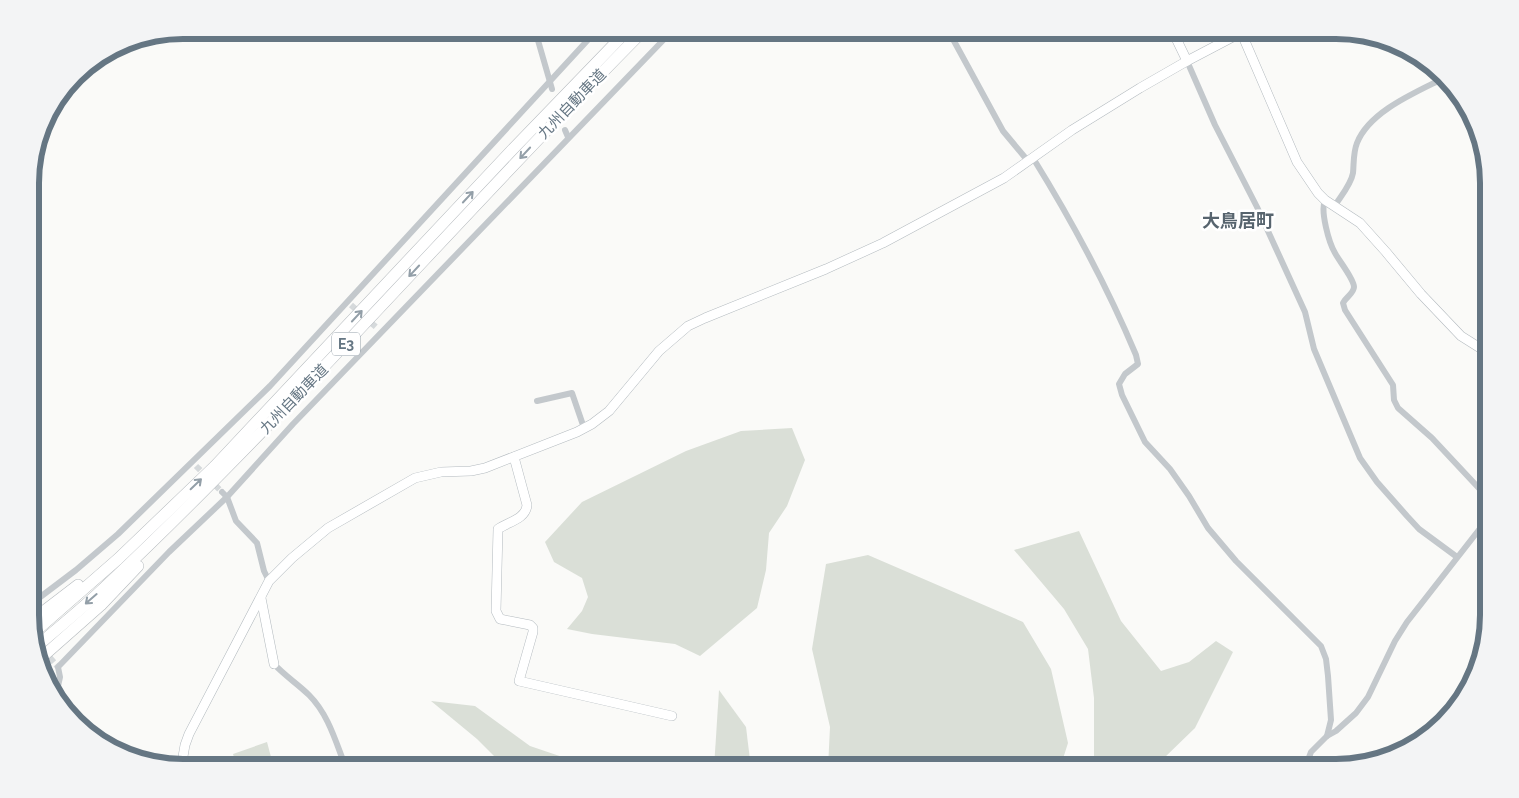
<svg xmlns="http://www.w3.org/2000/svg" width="1519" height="798" viewBox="0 0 1519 798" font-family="Raleway,'Noto Sans JP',sans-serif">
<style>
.green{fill:#dadfd7}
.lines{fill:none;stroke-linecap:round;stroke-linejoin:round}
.street-tunnel{stroke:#d5d9db;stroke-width:6;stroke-dasharray:6 3;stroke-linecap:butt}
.secondary-casing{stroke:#b3babf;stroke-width:10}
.highway-casing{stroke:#b4b9bd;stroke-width:12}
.street{stroke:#c3c8cc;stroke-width:6}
.secondary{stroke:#fff;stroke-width:9}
.highway{stroke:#fff;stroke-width:11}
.oneway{stroke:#939fa8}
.labels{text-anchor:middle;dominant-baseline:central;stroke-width:5;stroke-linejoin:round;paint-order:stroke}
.shield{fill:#fff;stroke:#939fa8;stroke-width:1}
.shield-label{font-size:14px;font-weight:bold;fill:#657683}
.street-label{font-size:15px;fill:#657683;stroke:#fff}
.quarter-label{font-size:18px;font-weight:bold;fill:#57646e;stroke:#fff}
.rim{fill:none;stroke:#657683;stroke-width:6}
</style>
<rect width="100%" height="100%" fill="#fafaf8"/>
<!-- green -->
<g class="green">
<path d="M 792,428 L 805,460 L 787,506 L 769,533 L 766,570 L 757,608 L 700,656 L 675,644 L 592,634 L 567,629 L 582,611 L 588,597 L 582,578 L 554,562 L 545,542 L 582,502 L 686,451 L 741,431 Z"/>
<path d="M 1079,531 L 1121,621 L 1161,671 L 1189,662 L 1216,641 L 1233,652 L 1195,728 L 1163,759 L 1149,768 L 1097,768 L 1094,765 L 1094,698 L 1088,649 L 1064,609 L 1014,550 Z"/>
<path d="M 868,555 L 1023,622 L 1051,669 L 1068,743 L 1060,768 L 828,768 L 830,727 L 812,649 L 826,564 Z"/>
<path d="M 719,690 L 746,727 L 751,768 L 714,768 Z"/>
<path d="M 431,701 L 475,706 L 530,746 L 595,768 L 515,768 L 500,762 L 477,739 Z"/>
<path d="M 267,742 L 271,757 L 268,758 L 272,768 L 245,768 L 267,758 L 237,767 L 233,754 Z"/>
</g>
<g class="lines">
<!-- street-tunnel -->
<g class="street-tunnel">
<path d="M 351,305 L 377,328"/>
<path d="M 196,466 L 222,492"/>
<path d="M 44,651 L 58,667"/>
</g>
<defs>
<g id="secondary">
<path d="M 1172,30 L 1187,61"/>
<path d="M 1241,32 L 1297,162 L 1318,193 L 1325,200 L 1360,223 L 1386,252 L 1421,294 L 1461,336 L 1488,353"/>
<path d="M 514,457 L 527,505 C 526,519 508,522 498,529 L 496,611 L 500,619 L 530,625 L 533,628 L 533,632 L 519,681 L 672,716"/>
<path d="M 261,598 L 274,664"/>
<path d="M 181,768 L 185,745 L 189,734 L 269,581 L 292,558 L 328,528 L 415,478 L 441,472 L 471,471 L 485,468 L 577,432 L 592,424 L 609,411 L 659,351 L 688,326 L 705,318 L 826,269 L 883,243 L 1004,178 L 1072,130 L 1140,88 L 1187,61 L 1246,30"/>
</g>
<g id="highway">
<path d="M 31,621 L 78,585"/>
<path d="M 31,635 L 118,559 L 215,466 L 511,151 L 628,30"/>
<path d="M 36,647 C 59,627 83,608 105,587 C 293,410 462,213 644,30"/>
<path d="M 41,658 L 101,605 L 138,566"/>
</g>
</defs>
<!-- secondary casing -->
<use href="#secondary" class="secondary-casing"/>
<!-- highway casing -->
<use href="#highway" class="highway-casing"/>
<!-- street -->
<g class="street">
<path d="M 535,30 L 552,89"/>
<path d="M 948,30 L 1003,131 L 1028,161"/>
<path d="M 1187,61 L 1215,125 L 1257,207 L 1305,312 L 1314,349 L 1360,458 L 1377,482 L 1407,516 L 1419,529 L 1457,557"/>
<path d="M 565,130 L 568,137"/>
<path d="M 1033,158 C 1072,221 1107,286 1136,355 L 1138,364 L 1125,374 L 1119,384 L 1122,395 L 1145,442 L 1170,469 L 1189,496 L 1208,528 L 1236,561 L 1321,646 L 1326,659 L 1328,676 L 1331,720 L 1327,736"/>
<path d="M 1325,200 C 1320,211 1329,243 1335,253 C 1339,261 1354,279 1354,287 C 1354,293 1346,297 1343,303 L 1345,310 L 1393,385 L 1394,400 L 1398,408 L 1432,438 L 1489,499"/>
<path d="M 1334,207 C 1340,197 1351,185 1353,173 C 1354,163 1353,153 1357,143 C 1369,112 1414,93 1442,79"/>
<path d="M 537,401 L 572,393 L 584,428"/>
<path d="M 222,492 L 227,497 L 236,521 L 257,543 L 264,571 L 269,581"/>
<path d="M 31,604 L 76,570 L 118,534 L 270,386 L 597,30"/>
<path d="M 274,664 C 285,676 298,684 309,695 C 329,715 336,743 346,768"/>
<path d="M 56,695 L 60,677 L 58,667 L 169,552 L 227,497 L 293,424 L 673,30"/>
<path d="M 1305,768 L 1311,752 L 1327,736 L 1336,731 L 1356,713 L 1368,697 L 1395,641 L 1407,622 L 1489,517"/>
</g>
<!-- secondary -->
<use href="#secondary" class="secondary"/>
<!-- highway -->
<use href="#highway" class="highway"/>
</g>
<!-- one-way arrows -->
<defs><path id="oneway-shaft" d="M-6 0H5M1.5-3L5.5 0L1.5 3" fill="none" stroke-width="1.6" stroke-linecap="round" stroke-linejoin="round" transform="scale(1.25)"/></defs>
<g class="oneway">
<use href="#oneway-shaft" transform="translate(525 153) rotate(133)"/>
<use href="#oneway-shaft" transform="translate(468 197) rotate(-47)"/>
<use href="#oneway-shaft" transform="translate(414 271) rotate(133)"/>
<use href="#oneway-shaft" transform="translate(357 316) rotate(-47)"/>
<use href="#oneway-shaft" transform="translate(196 484) rotate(-44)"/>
<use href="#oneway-shaft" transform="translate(91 599) rotate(139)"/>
</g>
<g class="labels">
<!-- shield labels -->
<rect class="shield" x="332" y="332.5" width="28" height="23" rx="4"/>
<g class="shield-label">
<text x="346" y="344">E3</text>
</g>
<!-- street labels -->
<g class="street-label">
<text transform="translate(572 104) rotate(-46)">九州自動車道</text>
<text transform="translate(294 399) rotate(-46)">九州自動車道</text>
</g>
<!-- quarter labels -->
<g class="quarter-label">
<text x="1238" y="220">大鳥居町</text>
</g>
</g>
<!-- crop -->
<path d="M0 0H1519V798H0ZM183 39H1336A144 144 0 0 1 1480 183V615A144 144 0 0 1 1336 759H183A144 144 0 0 1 39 615V183A144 144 0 0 1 183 39Z" fill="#f3f4f5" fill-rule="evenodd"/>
<path class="rim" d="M183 39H1336A144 144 0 0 1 1480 183V615A144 144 0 0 1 1336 759H183A144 144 0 0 1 39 615V183A144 144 0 0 1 183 39Z"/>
</svg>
